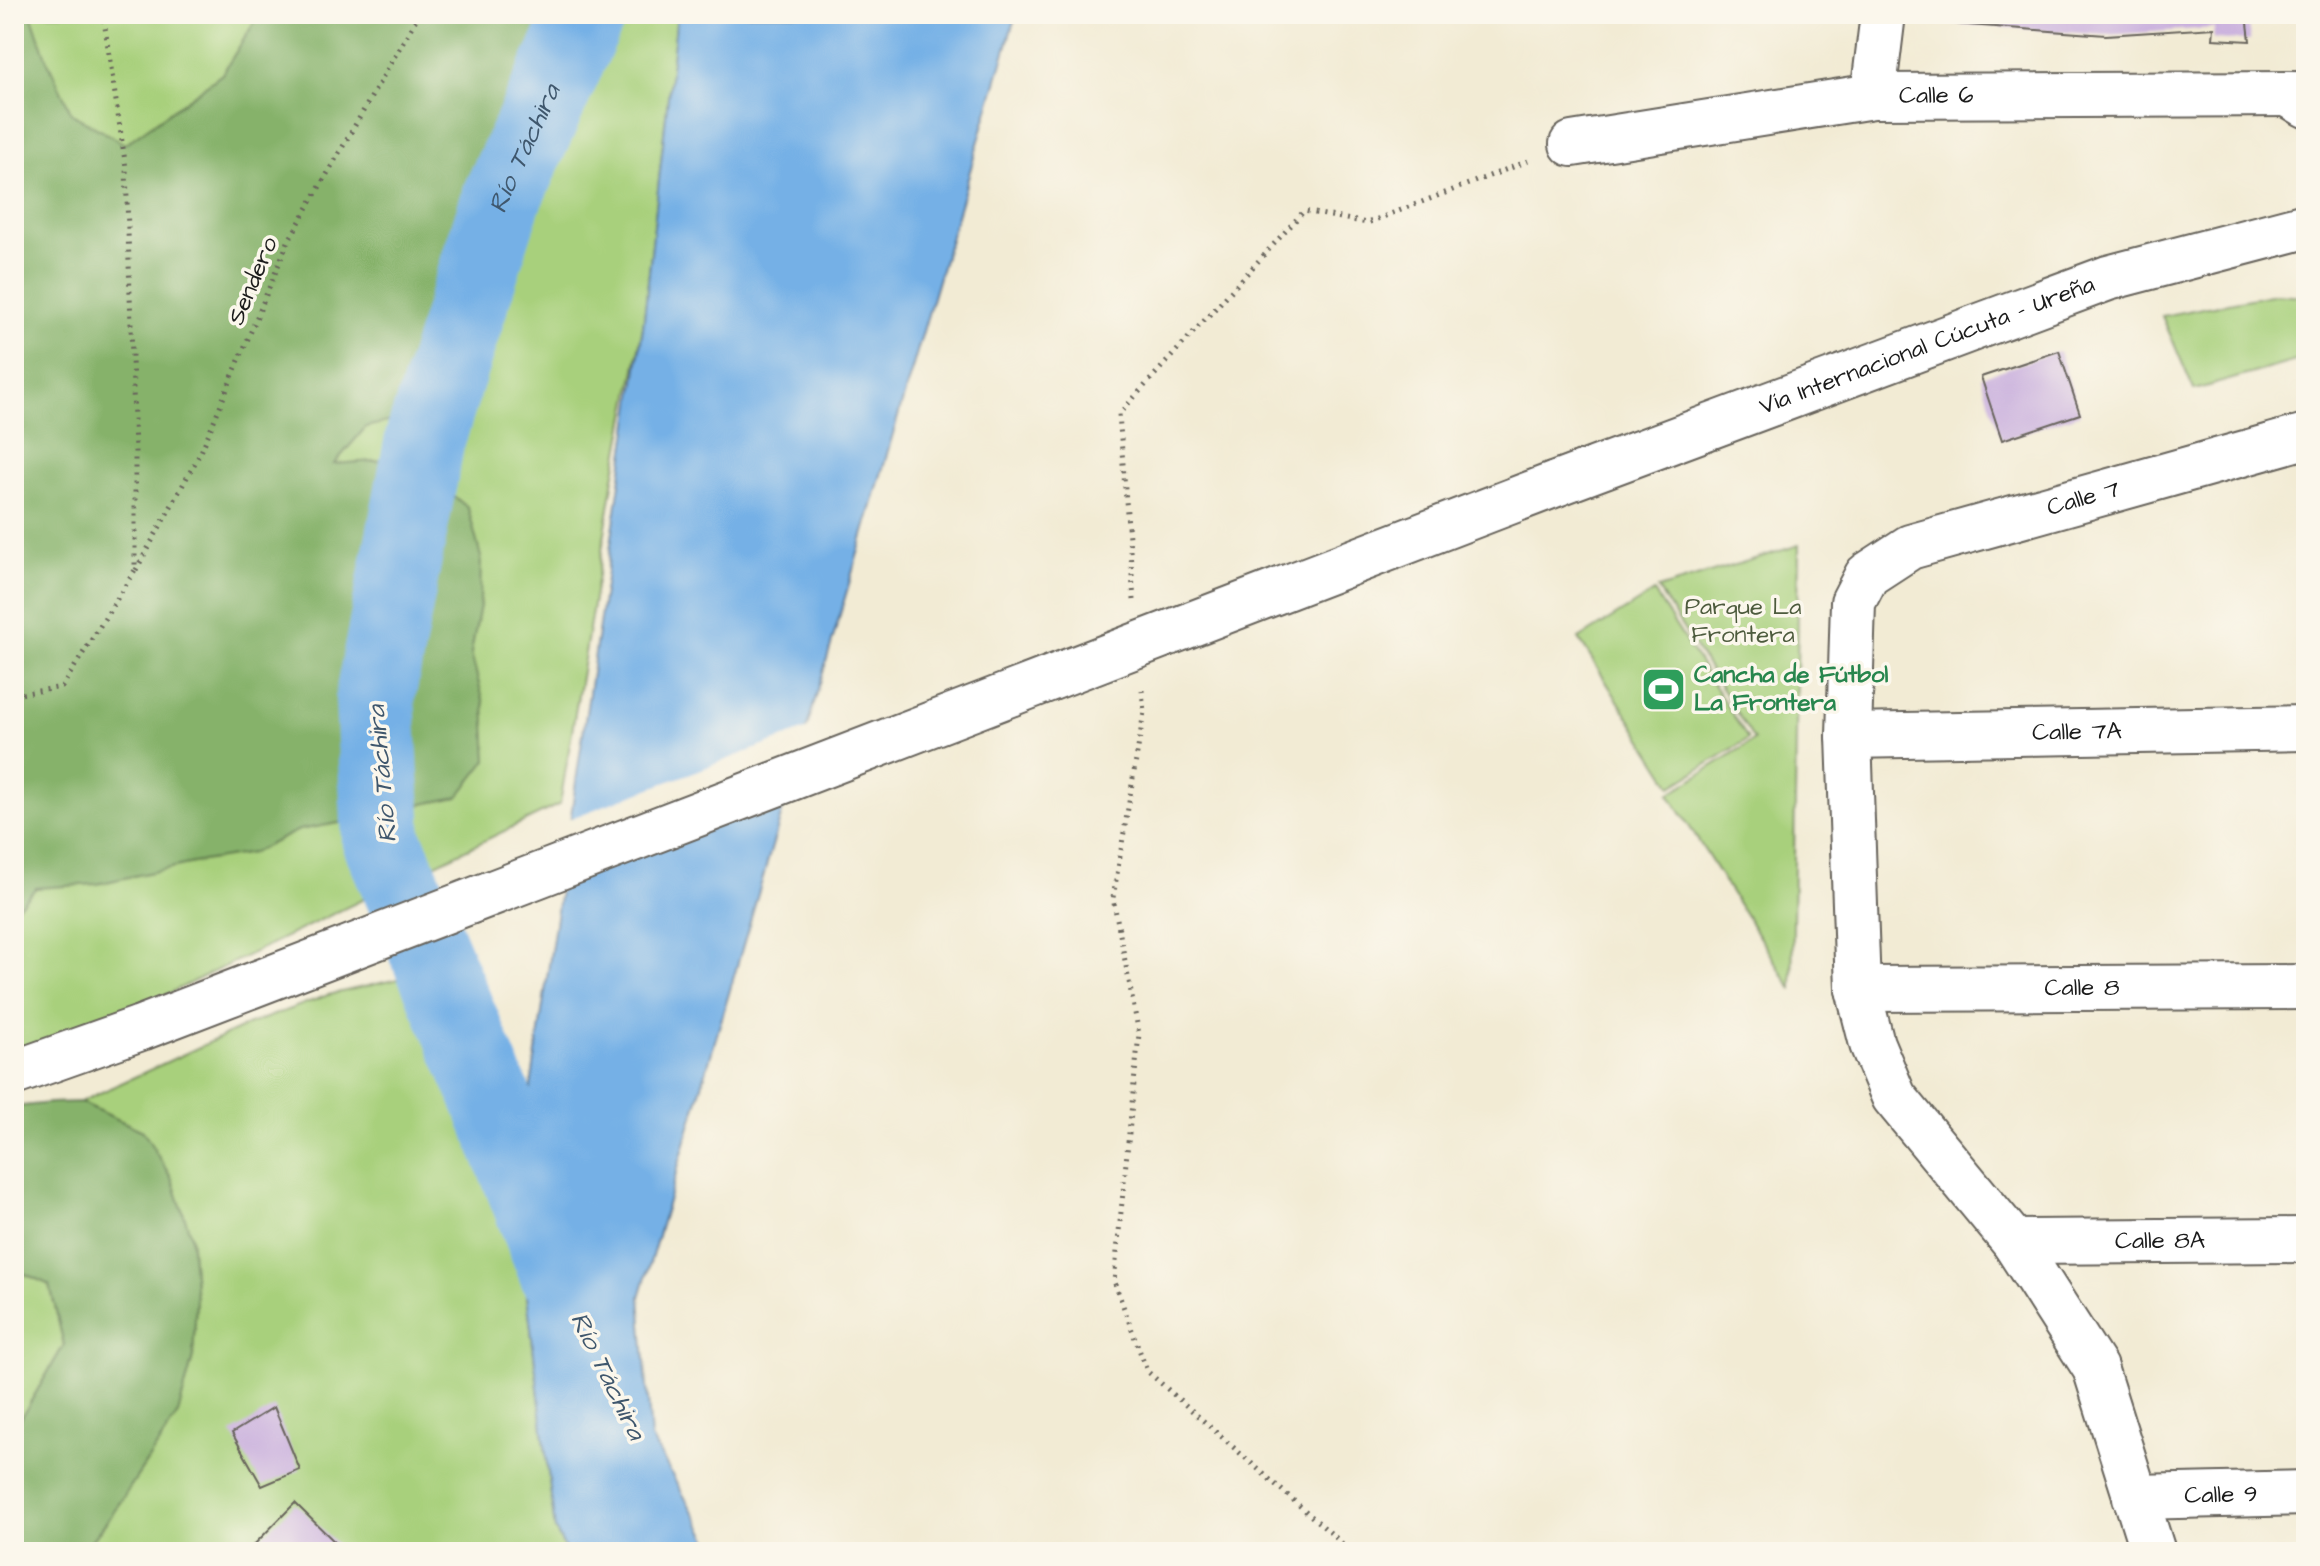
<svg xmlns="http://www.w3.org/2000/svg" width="2320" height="1566" viewBox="0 0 2320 1566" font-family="'Architects Daughter',sans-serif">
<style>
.green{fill:#a8d07b;stroke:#62764c;stroke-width:2}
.forest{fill:#86b26b;stroke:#516744;stroke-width:2}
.water{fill:#74b0e6;stroke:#486681;stroke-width:2}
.pier{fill:#f2ebd4}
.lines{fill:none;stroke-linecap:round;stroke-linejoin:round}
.river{stroke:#74b0e6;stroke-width:80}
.building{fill:#c8aedd}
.minor-casing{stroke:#67645c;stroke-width:48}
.major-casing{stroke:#67645c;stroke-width:48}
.path{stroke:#67645c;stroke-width:5;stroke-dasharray:2 6;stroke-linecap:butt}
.minor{stroke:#fff;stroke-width:44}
.major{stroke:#fff;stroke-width:44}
.major-bridge-casing{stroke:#67645c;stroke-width:48;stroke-linecap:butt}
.major-bridge{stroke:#fff;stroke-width:44}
.labels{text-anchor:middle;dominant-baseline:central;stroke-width:7;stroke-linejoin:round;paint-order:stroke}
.street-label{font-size:24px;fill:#1c1c1c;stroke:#fbf7ec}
.park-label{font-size:24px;fill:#4d5b3d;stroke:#fbf7ec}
.leisure-label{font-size:24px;font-weight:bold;fill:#27864d;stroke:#fbf7ec;text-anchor:start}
.water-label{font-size:26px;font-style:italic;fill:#3f576d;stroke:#fbf7ec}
</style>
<rect width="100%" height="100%" fill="#fbf7ec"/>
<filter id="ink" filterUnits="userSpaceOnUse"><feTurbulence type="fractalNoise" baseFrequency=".0125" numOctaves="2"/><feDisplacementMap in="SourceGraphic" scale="16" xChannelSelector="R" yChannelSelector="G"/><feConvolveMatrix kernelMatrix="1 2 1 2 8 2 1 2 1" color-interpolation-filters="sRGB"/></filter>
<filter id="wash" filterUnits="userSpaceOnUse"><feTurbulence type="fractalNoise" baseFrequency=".006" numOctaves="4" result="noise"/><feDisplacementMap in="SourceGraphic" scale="32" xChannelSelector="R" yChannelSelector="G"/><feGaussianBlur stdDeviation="1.8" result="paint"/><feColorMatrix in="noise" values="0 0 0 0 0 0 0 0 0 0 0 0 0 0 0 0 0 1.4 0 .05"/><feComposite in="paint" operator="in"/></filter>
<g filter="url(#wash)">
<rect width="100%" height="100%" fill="#f2ebd4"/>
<!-- green -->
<g class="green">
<path d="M 14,14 L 677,14 L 643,327 L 614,478 L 560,804 L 83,1035 L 14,1058 Z"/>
<path d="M 2275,294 L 2306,296 L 2306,358 L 2194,390 L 2162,316 Z"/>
<path d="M 1799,545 L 1792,989 L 1669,794 L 1754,740 L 1658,589 Z"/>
<path d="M 1654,592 L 1748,739 L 1672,786 L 1579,639 Z"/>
<path d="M 437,970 L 479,1004 L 488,1060 L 507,1128 L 555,1530 L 567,1552 L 82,1552 L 111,1516 L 178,1414 L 193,1357 L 196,1301 L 191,1236 L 143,1131 L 80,1102 L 247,1025 L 328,995 Z"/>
<path d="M 14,1269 L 50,1285 L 64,1345 L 14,1430 Z"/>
</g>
<!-- forest -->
<g class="forest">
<path d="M 14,14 L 31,14 L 46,58 L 72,114 L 125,144 L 222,74 L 254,23 L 251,14 L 553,14 L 518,197 L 521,249 L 508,299 L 490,346 L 459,386 L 417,415 L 366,427 L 334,464 L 386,460 L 431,477 L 468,508 L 481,557 L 480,606 L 471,653 L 484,703 L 487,760 L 458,797 L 404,808 L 351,821 L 299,830 L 252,853 L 203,861 L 97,884 L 36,888 L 18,906 L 14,906 Z"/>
<path d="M 80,1102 L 143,1131 L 172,1179 L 191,1236 L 196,1301 L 193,1357 L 178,1414 L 111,1516 L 82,1552 L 14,1552 L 14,1430 L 64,1345 L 50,1285 L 14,1269 L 14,1107 L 50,1103 Z"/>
</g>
<!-- water -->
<path class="water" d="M 677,14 L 1016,14 L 640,1297 L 651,1438 L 713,1547 L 718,1552 L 567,1552 L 555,1530 L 515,1195 L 643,327 Z"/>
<!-- pier -->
<path class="pier" d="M 811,728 L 791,796 L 557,883 L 566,820 Z"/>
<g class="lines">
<!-- river -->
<path class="river" id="s1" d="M 559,1272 L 496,1109 L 382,840 L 375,697 L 425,439 L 502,197 L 586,14"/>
</g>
<g id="blocks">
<!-- building -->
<g class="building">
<path d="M 1902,14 L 2247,14 L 2250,41 L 2213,39 L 2214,28 L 2106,35 L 1901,20 Z"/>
<path d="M 2059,351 L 2080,414 L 2002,440 L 1981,377 Z"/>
<path d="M 274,1407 L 300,1470 L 262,1486 L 232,1433 Z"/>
<path d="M 295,1503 L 345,1552 L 247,1552 Z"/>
</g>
</g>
</g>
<g filter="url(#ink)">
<use href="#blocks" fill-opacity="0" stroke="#67645c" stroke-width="2"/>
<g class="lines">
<defs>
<g id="minor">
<path d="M 1873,96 L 1883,14"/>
<path id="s2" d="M 1572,144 L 1873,96 L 2306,94"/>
<path id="s3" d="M 1849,736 L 2306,728"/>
<path id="s4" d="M 1858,989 L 2306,987"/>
<path id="s5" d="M 2014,1242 L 2306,1240"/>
<path id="s6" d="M 2135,1497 L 2306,1493"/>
<path id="s7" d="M 2153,1552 L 2095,1368 L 2014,1242 L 1894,1097 L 1872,1044 L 1858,989 L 1849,736 L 1853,602 L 1867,575 L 1910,547 L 2306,436"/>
</g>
<g id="major">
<path d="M 2288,94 L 2306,105"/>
<path id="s8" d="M 1556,484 L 2108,278 L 2306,226"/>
<path d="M 14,1073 L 141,1028"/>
</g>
</defs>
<!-- minor casing -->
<use href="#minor" class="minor-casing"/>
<!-- major casing -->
<use href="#major" class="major-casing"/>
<!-- path -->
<g class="path">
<path d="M 136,570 L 201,452 L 288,242 L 419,14"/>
<path d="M 1134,600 L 1119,414 L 1304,211 L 1367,223 L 1531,160"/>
<path d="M 1142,690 L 1144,712 L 1113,898 L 1139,1034 L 1114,1281 L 1147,1371 L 1352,1552"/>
<path d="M 14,695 L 62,687 L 135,570 L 135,452 L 126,168 L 103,14"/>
</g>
<!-- minor -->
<use href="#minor" class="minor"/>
<!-- major -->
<use href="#major" class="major"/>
<defs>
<path id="major-bridge" d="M 141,1028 L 1556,484"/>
</defs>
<!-- major-bridge casing -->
<use href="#major-bridge" class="major-bridge-casing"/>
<!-- major-bridge -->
<use href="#major-bridge" class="major-bridge"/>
</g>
</g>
<!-- icons -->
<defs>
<symbol id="stadium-square" viewBox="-11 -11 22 22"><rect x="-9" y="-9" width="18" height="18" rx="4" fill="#2e9e5b" stroke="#fbf7ec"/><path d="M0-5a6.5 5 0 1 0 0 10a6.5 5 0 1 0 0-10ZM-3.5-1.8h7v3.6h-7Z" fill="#fff"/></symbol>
</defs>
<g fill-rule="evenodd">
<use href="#stadium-square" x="1638" y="664" width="51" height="51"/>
</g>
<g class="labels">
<!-- street labels -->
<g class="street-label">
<text stroke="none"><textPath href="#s2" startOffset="368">Calle 6</textPath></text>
<text transform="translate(253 281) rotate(-67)">Sendero</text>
<text stroke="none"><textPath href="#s8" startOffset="396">Vía Internacional Cúcuta - Ureña</textPath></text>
<text stroke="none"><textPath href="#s7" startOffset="1294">Calle 7</textPath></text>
<text stroke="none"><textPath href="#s3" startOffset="228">Calle 7A</textPath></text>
<text stroke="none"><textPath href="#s4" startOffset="224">Calle 8</textPath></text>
<text stroke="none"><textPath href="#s5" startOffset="146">Calle 8A</textPath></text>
<text stroke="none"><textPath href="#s6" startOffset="86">Calle 9</textPath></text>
</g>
<!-- park labels -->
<g class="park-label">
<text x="1743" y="607">Parque La<tspan x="1743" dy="28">Frontera</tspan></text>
</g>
<!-- leisure labels -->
<g class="leisure-label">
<text x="1694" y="675">Cancha de Fútbol<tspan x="1694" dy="28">La Frontera</tspan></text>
</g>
<!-- water labels -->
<g class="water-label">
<text stroke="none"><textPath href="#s1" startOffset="1180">Río Táchira</textPath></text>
<text transform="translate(382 774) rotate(-95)">Río Táchira</text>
<text transform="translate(608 1376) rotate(64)">Río Táchira</text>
</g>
</g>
<!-- margin -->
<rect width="2320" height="1566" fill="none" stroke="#fbf7ec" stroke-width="48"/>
</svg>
